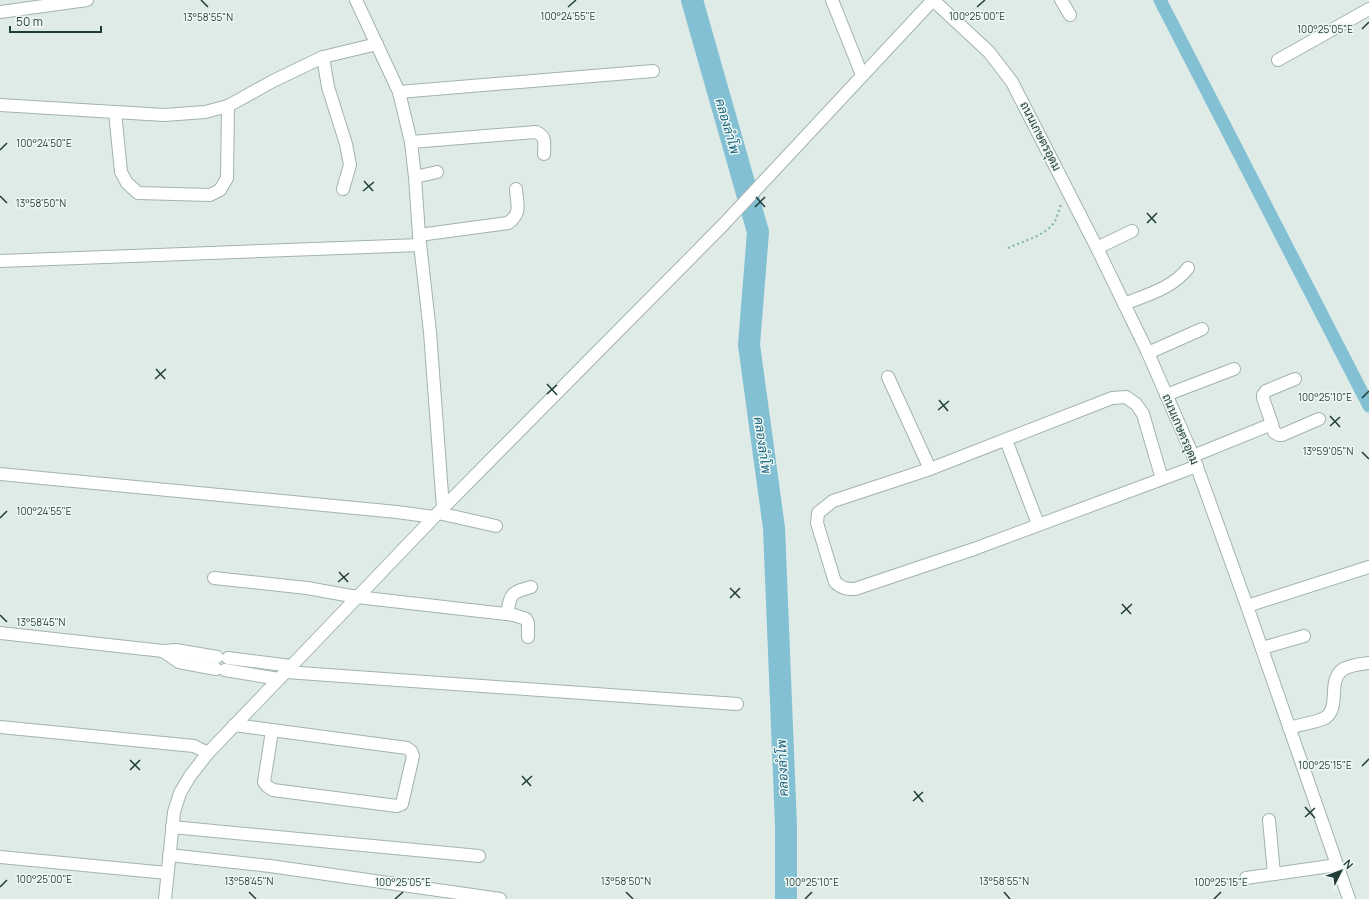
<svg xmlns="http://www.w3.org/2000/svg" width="1369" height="899" viewBox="0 0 1369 899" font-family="Manrope,Sarabun,sans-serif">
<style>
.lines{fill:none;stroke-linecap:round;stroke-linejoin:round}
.canal{stroke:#83c0d4;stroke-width:13}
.river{stroke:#83c0d4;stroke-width:22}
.minor-casing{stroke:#a2b3af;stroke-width:14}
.path{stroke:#7db1a5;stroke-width:2;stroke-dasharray:2 3;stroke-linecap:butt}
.minor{stroke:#fff;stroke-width:12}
.ticks{fill:none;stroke:#1f3c37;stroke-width:1.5}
.labels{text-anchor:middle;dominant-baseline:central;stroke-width:3;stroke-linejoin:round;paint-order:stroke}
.street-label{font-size:12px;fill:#1f3c37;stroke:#eff8f4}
.water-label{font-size:13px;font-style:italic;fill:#16617b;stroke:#eff8f4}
.ticks-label{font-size:10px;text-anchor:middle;fill:#1f3c37;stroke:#eff8f4;stroke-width:3;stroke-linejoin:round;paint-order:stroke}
</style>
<rect width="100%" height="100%" fill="#dfebe7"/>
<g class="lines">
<!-- canal -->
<path class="canal" d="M 1160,0 L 1369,406"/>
<!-- river -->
<path class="river" d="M 692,0 L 758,232 L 749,345 L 774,528 L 786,826 L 786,899"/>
<defs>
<g id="minor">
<path d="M 356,0 L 399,92 L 411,142 L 415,177 L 419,235 L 430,332 L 443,508"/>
<path d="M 832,0 L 862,75"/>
<path d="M 933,0 L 989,52 L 1012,82 L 1097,248 L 1148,353 L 1193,456 L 1247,606 L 1349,899"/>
<path d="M 1061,0 L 1070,15"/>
<path d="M 0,12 L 87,0"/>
<path d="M 323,57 L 328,87 L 346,144 L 350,165 L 343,189"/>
<path d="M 1278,60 L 1369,9"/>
<path d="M 399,92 L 653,71"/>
<path d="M 0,105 L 164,115 L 205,112 L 228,106 L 273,81 L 323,57 L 377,44"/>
<path d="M 115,112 L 121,172 L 127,183 L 138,193 L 210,195 L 220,190 L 227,178 L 228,106"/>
<path d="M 411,142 L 536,132 C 547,137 544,143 544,154"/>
<path d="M 415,177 L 437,172"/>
<path d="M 419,235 L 508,223 C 522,213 517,205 516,189"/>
<path d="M 1097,248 L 1132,231"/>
<path d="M 0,261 L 420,245"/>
<path d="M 1124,304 C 1147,295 1173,288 1188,268"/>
<path d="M 1148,353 L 1202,329"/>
<path d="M 888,377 L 930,469 L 1112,398 L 1126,397 L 1136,404 L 1143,414 L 1162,479"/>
<path d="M 1166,395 L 1234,369"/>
<path d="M 1272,424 L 1274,432 L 1279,435 L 1282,435 L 1319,419"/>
<path d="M 1006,440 L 1038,524"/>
<path d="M 1193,456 L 1272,424 L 1263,398 L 1263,395 L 1266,391 L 1295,379"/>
<path d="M 930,469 L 833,501 L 818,513 L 817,523 L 835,582 C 841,588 846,589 855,589 L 974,549 L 1197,466"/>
<path d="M 0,474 L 397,512 L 434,517"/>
<path d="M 438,513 L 496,526"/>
<path d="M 214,578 L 307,588 L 357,597 L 514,615 L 526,619 L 528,623 L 528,637"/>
<path d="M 1247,606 L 1369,567"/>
<path d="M 507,614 C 511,593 510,593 531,587"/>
<path d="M 0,633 L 163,651 L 176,650 L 217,657"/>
<path d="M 1262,648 L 1304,636"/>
<path d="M 163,651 L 179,662 L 216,669"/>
<path d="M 228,658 L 291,666"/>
<path d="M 225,670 L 279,679"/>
<path d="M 286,672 L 737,704"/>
<path d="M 234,725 L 407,748 L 411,751 L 413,756 L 402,804 L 397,806 L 273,790 L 267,786 L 264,782 L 272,731"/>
<path d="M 0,727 L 194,746 L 208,753"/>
<path d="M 1289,728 C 1298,725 1318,722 1325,718 C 1341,707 1327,682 1342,670 C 1349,665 1361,664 1369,663"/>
<path d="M 1269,820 L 1274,874"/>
<path d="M 172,827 L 479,856"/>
<path d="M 169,855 L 270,866 L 500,899"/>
<path d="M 0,857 L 167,873"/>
<path d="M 1246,878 L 1337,865"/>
<path d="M 165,899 L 174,812 L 180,793 L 190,776 L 208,753 L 438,513 L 723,225 L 933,0"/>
</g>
</defs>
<!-- minor casing -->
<use href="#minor" class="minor-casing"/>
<!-- path -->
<path class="path" d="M 1008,248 C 1023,241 1049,235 1056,219 C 1058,214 1060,208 1061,203"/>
<!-- minor -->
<use href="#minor" class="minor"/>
</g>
<!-- ticks -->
<path class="ticks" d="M 201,0 L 208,7M 568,7 L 576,0M 977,7 L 985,0M 1362,29 L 1369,22M 0,150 L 7,143M 364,181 L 373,191M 363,191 L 374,182M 0,196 L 7,203M 756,197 L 765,207M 755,207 L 765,197M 1147,213 L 1156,223M 1147,223 L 1157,213M 156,369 L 165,379M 155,379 L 166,369M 547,384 L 557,395M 547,394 L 557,385M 1362,398 L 1369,391M 939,400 L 948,411M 938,410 L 949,401M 1330,416 L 1340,427M 1330,426 L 1340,417M 1362,452 L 1369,459M 0,518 L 7,511M 339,572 L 348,582M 338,582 L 349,573M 730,588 L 740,598M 730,598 L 740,588M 1122,604 L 1131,614M 1121,614 L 1132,604M 0,615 L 7,622M 130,760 L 140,770M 1362,766 L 1369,759M 130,770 L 140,760M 522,776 L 531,786M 522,785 L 532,776M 914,791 L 923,802M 913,801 L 923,792M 1305,807 L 1315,818M 1305,817 L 1315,808M 0,887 L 7,880M 249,892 L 256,899M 626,892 L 633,899M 1004,892 L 1010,899M 395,899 L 403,892M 805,899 L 812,892M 1214,899 L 1221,892"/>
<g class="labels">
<!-- street labels -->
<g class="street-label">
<text transform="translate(1041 136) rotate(63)">ถนนเกษตรอุดม</text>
<text transform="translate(1181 429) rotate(67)">ถนนเกษตรอุดม</text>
</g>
<!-- water labels -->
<g class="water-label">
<text transform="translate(728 126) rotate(74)">คลองลำโพ</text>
<text transform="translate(763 445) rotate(82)">คลองลำโพ</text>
<text transform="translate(782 768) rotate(-92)">คลองลำโพ</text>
</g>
</g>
<g class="ticks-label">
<text x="568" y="20">100°24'55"E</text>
<text x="977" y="20">100°25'00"E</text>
<text x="208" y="21">13°58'55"N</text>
<text x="1325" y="33">100°25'05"E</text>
<text x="44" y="147">100°24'50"E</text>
<text x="41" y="207">13°58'50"N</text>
<text x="1325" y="401">100°25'10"E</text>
<text x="1328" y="455">13°59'05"N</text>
<text x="44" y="515">100°24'55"E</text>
<text x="41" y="626">13°58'45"N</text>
<text x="1325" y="769">100°25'15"E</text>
<text x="44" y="883">100°25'00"E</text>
<text x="249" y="885">13°58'45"N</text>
<text x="626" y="885">13°58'50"N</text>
<text x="1004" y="885">13°58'55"N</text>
<text x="403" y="886">100°25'05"E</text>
<text x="812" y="886">100°25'10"E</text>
<text x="1221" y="886">100°25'15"E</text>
</g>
<!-- north arrow -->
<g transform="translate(1341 871) rotate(48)" stroke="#eff8f4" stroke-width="3" paint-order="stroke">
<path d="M0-3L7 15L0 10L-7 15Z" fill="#1f3c37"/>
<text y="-6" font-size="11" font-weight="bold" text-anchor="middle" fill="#1f3c37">N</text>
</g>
<!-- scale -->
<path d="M10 26v6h91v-6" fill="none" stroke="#1f3c37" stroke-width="2"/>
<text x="16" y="26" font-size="12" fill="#1f3c37" stroke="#eff8f4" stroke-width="3" paint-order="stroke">50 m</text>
</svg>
